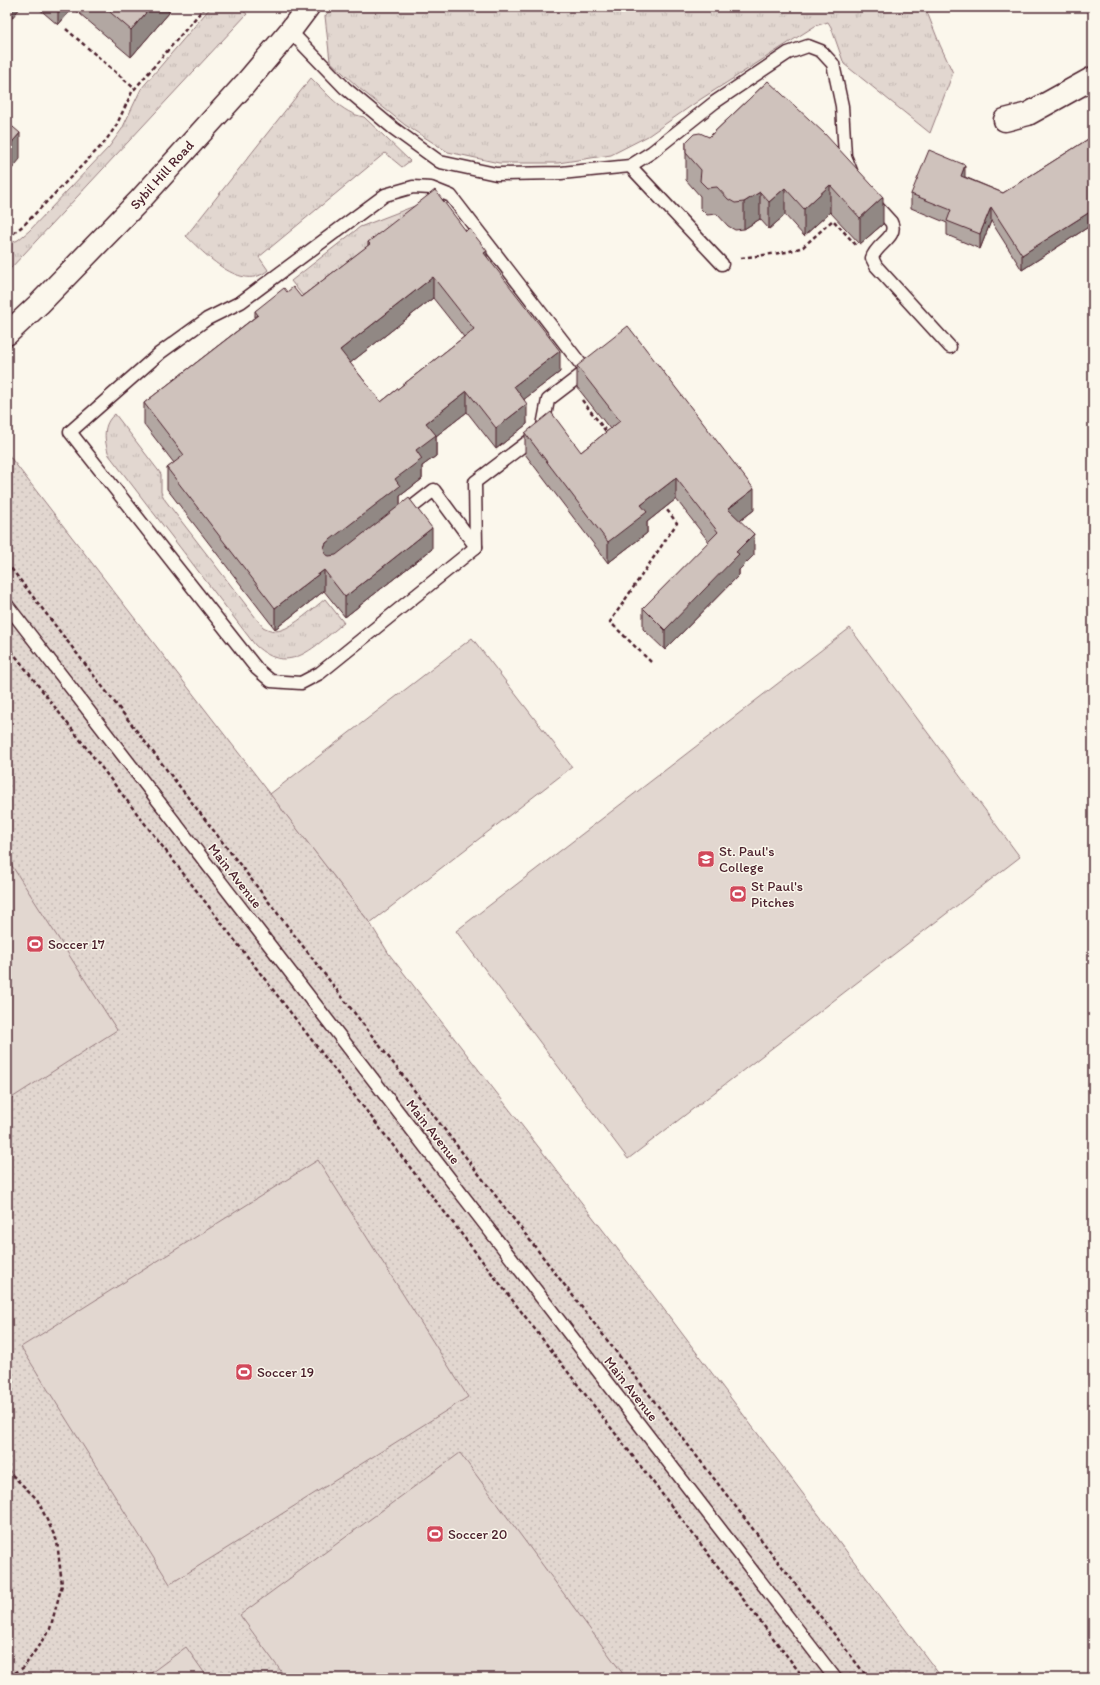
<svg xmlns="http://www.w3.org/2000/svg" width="1100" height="1685" viewBox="0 0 1100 1685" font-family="Itim,sans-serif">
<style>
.grass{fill:url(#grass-tufts);stroke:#967b7e}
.park{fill:url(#park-dots);stroke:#967b7e}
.garden{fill:#e2d7d0;stroke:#967b7e}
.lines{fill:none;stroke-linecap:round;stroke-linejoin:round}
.service-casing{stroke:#4a1f2b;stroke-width:15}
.minor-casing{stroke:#4a1f2b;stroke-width:25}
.secondary-casing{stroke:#4a1f2b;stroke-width:25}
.path{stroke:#4a1f2b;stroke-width:2.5;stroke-dasharray:4 3;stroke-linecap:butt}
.service{stroke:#fbf7ec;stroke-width:12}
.minor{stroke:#fbf7ec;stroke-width:22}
.secondary{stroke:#fbf7ec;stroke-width:22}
.wall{fill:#b2a7a2;stroke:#4a1f2b;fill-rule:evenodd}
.shaded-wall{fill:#918884;stroke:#4a1f2b}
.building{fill:#cfc2bc;stroke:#4a1f2b;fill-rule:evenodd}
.labels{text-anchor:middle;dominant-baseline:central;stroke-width:3;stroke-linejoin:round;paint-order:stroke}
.street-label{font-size:14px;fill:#4a1f2b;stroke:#fbf7ec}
.poi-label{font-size:14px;fill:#4a1f2b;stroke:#fbf7ec;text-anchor:start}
</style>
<defs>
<pattern id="grass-tufts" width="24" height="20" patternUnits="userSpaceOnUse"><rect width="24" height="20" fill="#e2d7d0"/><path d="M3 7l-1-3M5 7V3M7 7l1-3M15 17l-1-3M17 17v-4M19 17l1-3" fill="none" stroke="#c3b8b3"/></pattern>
<pattern id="park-dots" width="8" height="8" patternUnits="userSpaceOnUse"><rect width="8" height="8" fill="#e2d7d0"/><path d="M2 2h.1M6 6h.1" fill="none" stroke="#c3b8b3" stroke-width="1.8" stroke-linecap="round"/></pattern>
</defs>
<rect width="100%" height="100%" fill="#fbf7ec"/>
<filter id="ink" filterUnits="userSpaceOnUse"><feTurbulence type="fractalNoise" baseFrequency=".025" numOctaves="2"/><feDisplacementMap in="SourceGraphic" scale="8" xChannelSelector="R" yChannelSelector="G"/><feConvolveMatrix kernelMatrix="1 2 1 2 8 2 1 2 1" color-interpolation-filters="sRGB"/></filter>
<g filter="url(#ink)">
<!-- grass -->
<g class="grass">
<path d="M 211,7 L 238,7 L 247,14 L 10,269 L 7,266 L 7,245 L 18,240 L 29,231 L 109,147 L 122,129 L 141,89 Z"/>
<path d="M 333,7 L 925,7 L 940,45 L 953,73 L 930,133 L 844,64 L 831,27 L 828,22 L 815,26 L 793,40 L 701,99 L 648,136 L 611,155 L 558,163 L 499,163 L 448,152 L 405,125 L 359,88 L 330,61 L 325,16 Z"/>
<path d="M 311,78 C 327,93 341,113 364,117 L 410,161 L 402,167 L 385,153 L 259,257 L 268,270 C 242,294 204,253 186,236 Z"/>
<path d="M 430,200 L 311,306 L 291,281 L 360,227 Z"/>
<path d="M 115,414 L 161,474 L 161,492 L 165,500 L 263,627 C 269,630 275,632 281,630 C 293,627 315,607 325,599 L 344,623 C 315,645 290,678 255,645 L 109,455 C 104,440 102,424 115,414 Z"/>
</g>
<!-- park -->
<path class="park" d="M 7,453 L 370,923 L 389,954 L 647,1287 L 942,1678 L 7,1678 Z"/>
<!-- garden -->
<g class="garden">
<path d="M 850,628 L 1020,857 L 628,1159 L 456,931 Z"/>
<path d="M 472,638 L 572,767 L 370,923 L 270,794 Z"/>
<path d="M 7,858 L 117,1030 L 7,1101 Z"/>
<path d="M 318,1160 L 468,1397 L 170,1584 L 21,1347 Z"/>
<path d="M 460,1453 L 626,1678 L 286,1678 L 240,1615 Z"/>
<path d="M 186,1647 L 208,1678 L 144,1678 Z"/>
</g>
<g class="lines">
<defs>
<g id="service">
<path d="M 290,31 L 345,88 L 393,128 L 440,162 L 496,174 L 561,173 L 630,166 L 652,152 L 715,102 L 788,53 L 808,46 L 821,51 L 833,64 L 842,106 L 845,156 L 851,171"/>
<path d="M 630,166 L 722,264"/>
<path d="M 413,187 L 431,188 L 451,196 L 586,371 L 548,400 L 542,431 L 475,482 L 476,547 L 320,673 L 301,683 L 285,682 L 271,681 L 257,669 L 70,432 L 160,353 L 207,319 L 241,302 L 385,195 Z"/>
<path d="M 871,200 L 891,222 C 899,237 876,244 872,258 L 876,266 L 950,347"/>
<path d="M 402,515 L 434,490 L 476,547"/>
<path d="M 7,605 L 835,1678"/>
</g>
<path id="minor" d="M 1005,120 L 1028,114 L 1093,78"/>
<path id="secondary" d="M 7,334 L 39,304 L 140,200 L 245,84 L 290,31 L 308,7"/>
</defs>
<!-- service casing -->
<use href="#service" class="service-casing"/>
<!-- minor casing -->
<use href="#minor" class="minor-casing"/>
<!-- secondary casing -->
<use href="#secondary" class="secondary-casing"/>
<!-- path -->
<g class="path">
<path d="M 66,29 L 135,89"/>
<path d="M 7,235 L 14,233 L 25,224 L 104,143 L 116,126 L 132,92 L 205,7"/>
<path d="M 741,258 L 787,252 L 803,247 L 833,220 L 856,245"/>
<path d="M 582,400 L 608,434"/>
<path d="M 7,563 L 868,1678"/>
<path d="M 7,645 L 804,1678"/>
<path d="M 651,662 L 610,622 L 677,523 L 664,506"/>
<path d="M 7,1470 L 37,1499 L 57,1541 L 62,1585 L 50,1629 L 24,1667 L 7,1678"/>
</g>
<!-- service -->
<use href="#service" class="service"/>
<!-- minor -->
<use href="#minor" class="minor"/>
<!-- secondary -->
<use href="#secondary" class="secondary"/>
</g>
<!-- wall -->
<g class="wall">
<path d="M 37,7 L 169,7 L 169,13 L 131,57 L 73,8 L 58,25 Z"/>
<path d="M 768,81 L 883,224 L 860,244 L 830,212 L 804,236 L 785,215 L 769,229 L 760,219 L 744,229 L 735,230 L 728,226 L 717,214 L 707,215 L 700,208 L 700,196 L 686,180 L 686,142 L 709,137 Z"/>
<path d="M 1093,136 L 1093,224 L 1022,270 L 991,221 L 980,249 L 947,235 L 947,223 L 911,208 L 911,194 L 965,177 L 1003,193 Z"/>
<path d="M 466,231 L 487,257 L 560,372 L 524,399 L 527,424 L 496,449 L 467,412 L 436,436 L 436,456 L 422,466 L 422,479 L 400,496 L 400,505 L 432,549 L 345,617 L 324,591 L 275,629 L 167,489 L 167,468 L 174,463 L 144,424 L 144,403 L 255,317 L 255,311 L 287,292 L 301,297 L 368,246 L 368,242 ZM 433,298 L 464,337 L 381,402 L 350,363 Z"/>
<path d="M 577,366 L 754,510 L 740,521 L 754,555 L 739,570 L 739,575 L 665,650 L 643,629 L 643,608 L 709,542 L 676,499 L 647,522 L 647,533 L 608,563 L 525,454 L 525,433 L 581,452 L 610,429 L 577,387 Z"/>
</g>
<!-- shaded-wall -->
<g class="shaded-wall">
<path d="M 7,7 L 21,7 L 7,24 Z"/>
<path d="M 58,7 L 73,7 L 58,25 Z"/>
<path d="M 151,7 L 169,7 L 169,13 L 131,57 L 131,30 Z"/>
<path d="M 20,133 L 20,159 L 7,175 L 7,148 Z"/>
<path d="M 965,165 L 965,179 L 961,176 Z"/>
<path d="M 830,185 L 830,212 L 804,236 L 804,209 Z"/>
<path d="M 785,188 L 785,215 L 769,229 L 769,202 Z"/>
<path d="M 760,192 L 760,219 L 744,229 L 744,202 Z"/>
<path d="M 883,197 L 883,224 L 860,244 L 860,218 Z"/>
<path d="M 991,207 L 991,221 L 980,249 L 980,234 Z"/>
<path d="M 1093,210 L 1093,224 L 1022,270 L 1022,255 Z"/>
<path d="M 487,251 L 487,271 L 484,253 Z"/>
<path d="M 433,277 L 433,298 L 340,371 L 340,350 Z"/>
<path d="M 560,351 L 560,372 L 514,407 L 514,386 Z"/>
<path d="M 467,391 L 467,412 L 436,436 L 436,456 L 422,466 L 422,479 L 400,496 L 400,507 L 326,564 L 324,547 L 326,543 L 395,479 L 416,450 L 426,423 Z"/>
<path d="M 527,404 L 527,424 L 496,449 L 496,428 Z"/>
<path d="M 676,478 L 676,499 L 647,522 L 647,533 L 608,563 L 608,542 L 641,505 Z"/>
<path d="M 754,489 L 754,510 L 728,530 L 728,509 Z"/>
<path d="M 432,528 L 432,549 L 345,617 L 345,597 Z"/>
<path d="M 754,534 L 754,555 L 739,570 L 739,575 L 665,650 L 665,630 L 736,552 Z"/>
<path d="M 324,570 L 324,591 L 275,629 L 275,608 Z"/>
</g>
<!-- building -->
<g class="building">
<path d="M 104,7 L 151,7 L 131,30 Z"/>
<path d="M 768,81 L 824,133 L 883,197 L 860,218 L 830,185 L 804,209 L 785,188 L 769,202 L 760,192 L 744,202 L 735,203 L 728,199 L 717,187 L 707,188 L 700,181 L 701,170 L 686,153 L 686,142 L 694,134 L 700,133 L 709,137 Z"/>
<path d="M 7,122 L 20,133 L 7,148 Z"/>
<path d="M 1093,136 L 1093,192 L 1092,193 L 1093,194 L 1093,210 L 1022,255 L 991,207 L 980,234 L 947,221 L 951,210 L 911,194 L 929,150 L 965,165 L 961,176 L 1003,193 Z"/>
<path d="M 435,190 L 466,231 L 469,228 L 487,251 L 484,253 L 560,351 L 514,386 L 527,404 L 496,428 L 467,391 L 426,423 L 436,435 L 416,450 L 422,459 L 395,479 L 400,486 L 326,543 L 324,547 L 325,554 L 329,556 L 336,555 L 409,498 L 432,528 L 345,597 L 324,570 L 275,608 L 167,468 L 184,455 L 144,403 L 258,315 L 255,311 L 284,288 L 287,292 L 293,287 L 301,297 L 370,244 L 368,242 ZM 433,277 L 474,329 L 381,402 L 340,350 Z"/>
<path d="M 628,326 L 754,489 L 728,509 L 754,534 L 736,552 L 739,554 L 665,630 L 643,608 L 718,532 L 676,478 L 641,505 L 647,512 L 608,542 L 525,433 L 551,412 L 581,452 L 620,421 L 577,366 Z"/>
</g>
</g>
<!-- icons -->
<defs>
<symbol id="school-square" viewBox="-11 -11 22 22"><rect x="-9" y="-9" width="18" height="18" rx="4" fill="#d1495b" stroke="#fbf7ec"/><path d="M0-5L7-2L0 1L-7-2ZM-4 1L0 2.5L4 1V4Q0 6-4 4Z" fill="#fff"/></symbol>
<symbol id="stadium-square" viewBox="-11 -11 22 22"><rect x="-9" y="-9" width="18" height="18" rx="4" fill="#d1495b" stroke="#fbf7ec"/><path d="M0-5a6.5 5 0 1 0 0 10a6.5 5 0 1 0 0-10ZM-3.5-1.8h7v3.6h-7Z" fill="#fff"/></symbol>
</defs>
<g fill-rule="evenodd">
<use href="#school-square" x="696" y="849" width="20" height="20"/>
<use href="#stadium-square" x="728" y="884" width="20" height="20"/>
<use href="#stadium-square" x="25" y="934" width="20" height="20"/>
<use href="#stadium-square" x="234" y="1362" width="20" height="20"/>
<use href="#stadium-square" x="425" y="1524" width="20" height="20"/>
</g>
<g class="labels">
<!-- street labels -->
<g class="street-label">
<text transform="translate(162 175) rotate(-48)">Sybil Hill Road</text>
<text transform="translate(235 876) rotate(52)">Main Avenue</text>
<text transform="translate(433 1132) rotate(52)">Main Avenue</text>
<text transform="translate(631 1389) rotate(52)">Main Avenue</text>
</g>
<!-- poi labels -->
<g class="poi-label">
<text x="719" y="851">St. Paul's<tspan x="719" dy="16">College</tspan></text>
<text x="751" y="886">St Paul's<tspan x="751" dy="16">Pitches</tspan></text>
<text x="48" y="944">Soccer 17</text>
<text x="257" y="1372">Soccer 19</text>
<text x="448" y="1534">Soccer 20</text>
</g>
</g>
<!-- margin -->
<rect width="1100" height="1685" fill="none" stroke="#fbf7ec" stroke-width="24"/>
<rect x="12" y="12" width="1076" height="1661" fill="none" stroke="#4a1f2b" stroke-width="1.5" filter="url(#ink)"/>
</svg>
